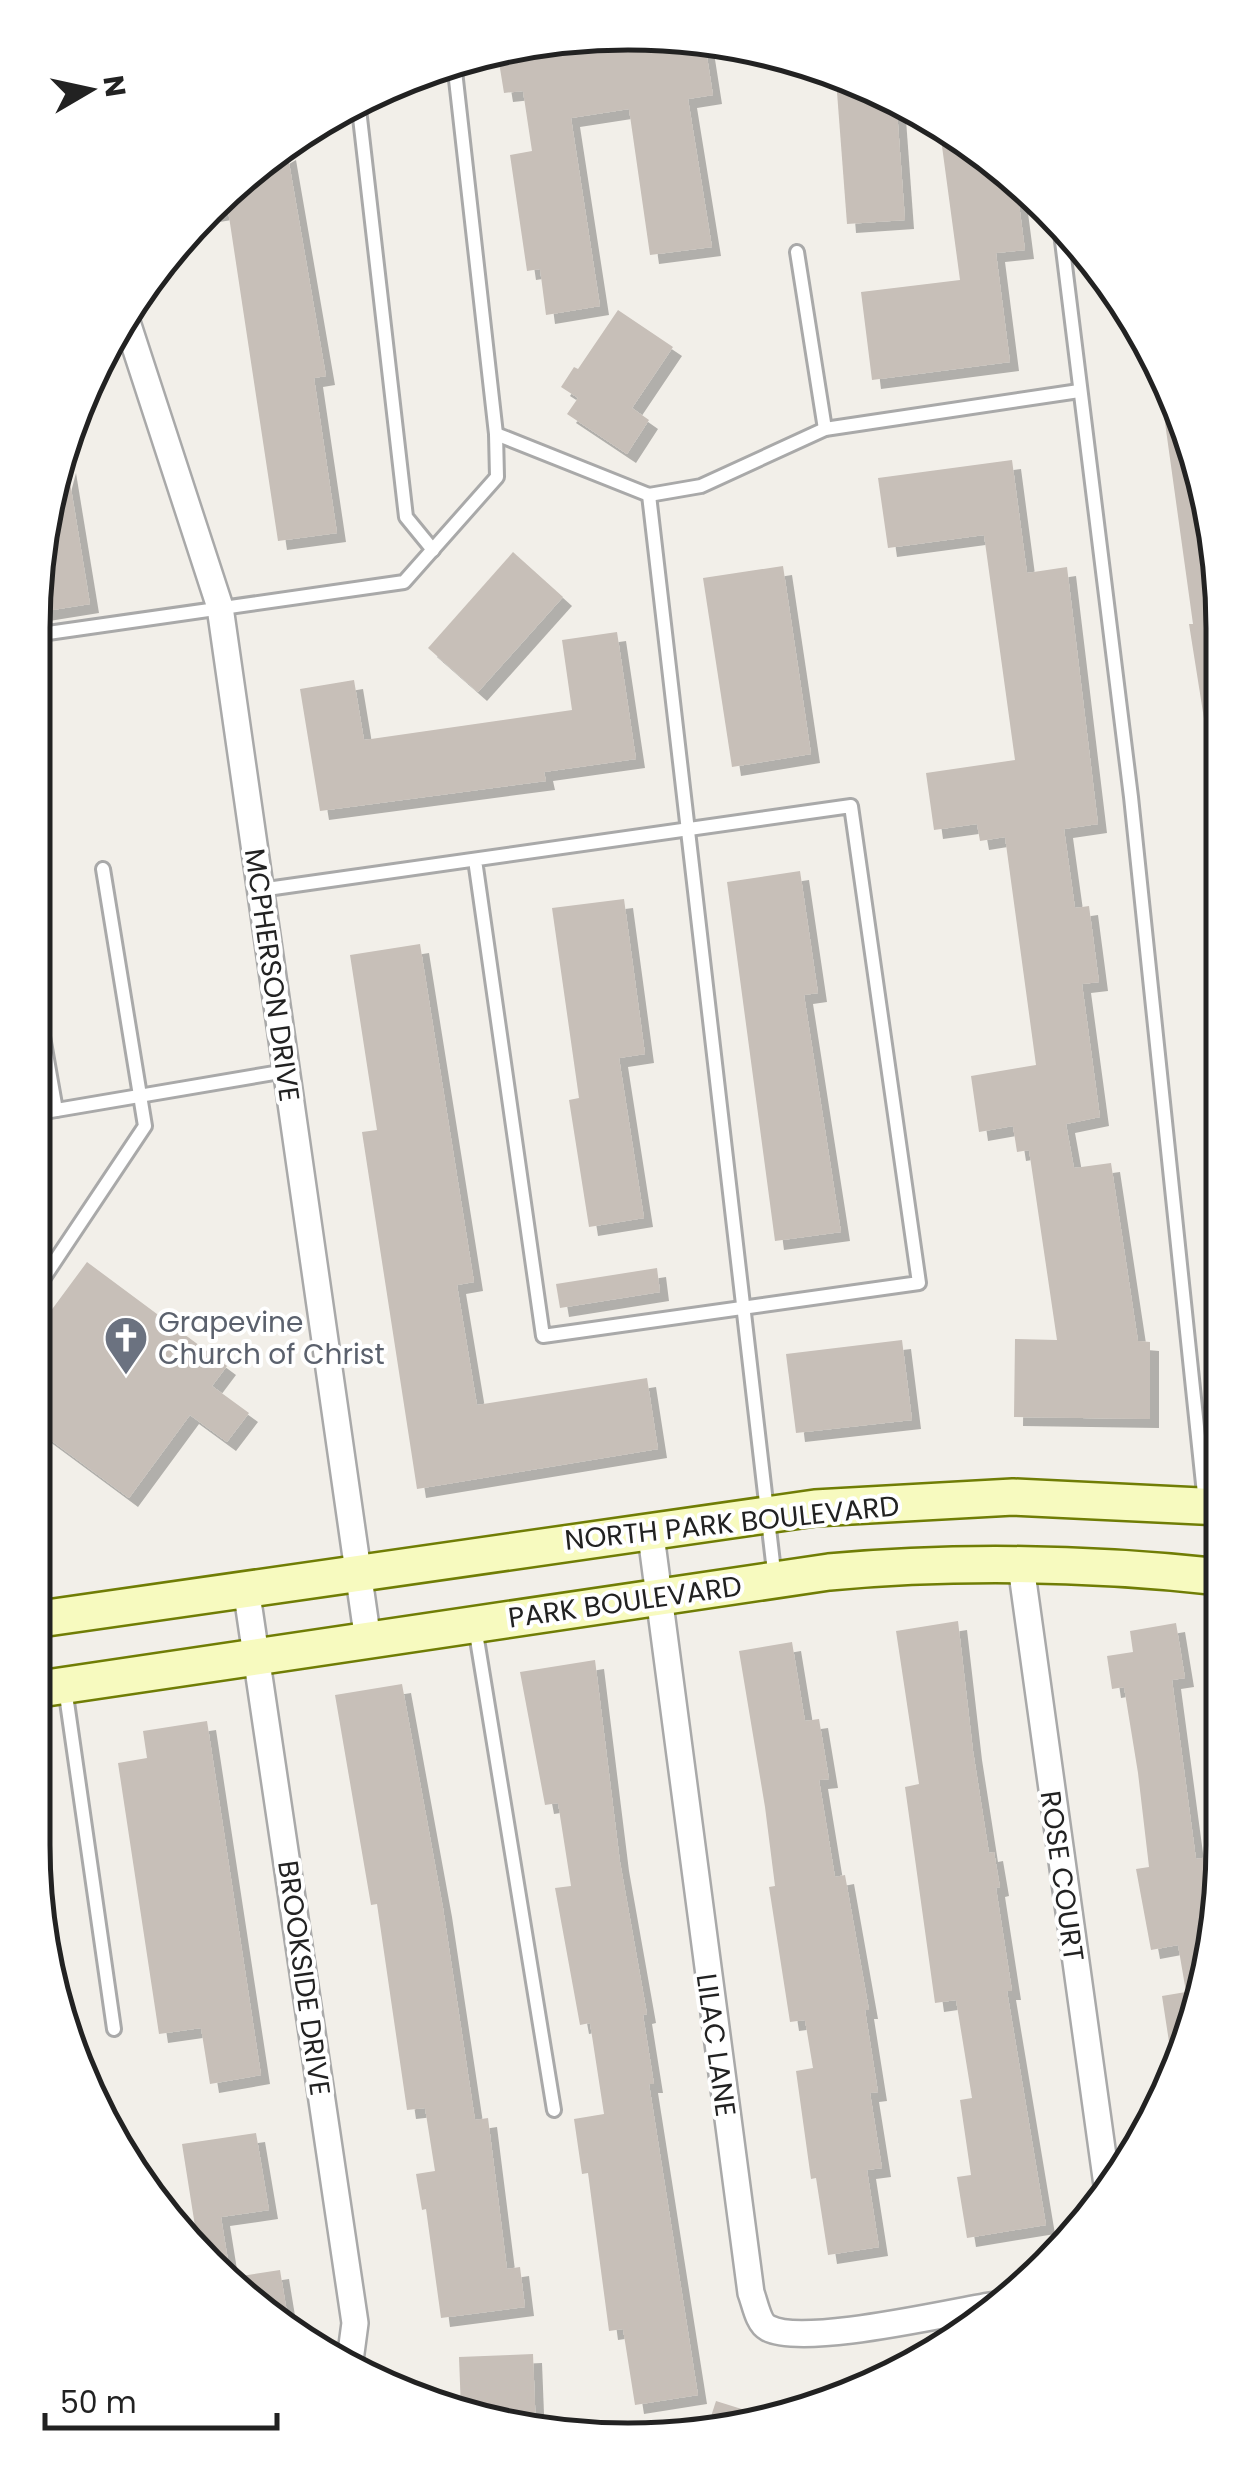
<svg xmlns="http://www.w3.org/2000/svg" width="1256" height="2473" viewBox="0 0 1256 2473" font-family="Poppins,sans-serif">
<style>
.building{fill:#c7bfb8;filter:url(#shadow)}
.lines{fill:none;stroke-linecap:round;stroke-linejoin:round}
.service-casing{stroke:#a9a9a9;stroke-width:18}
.minor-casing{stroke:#a9a9a9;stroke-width:30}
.secondary-casing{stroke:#707d05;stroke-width:40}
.service{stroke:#fff;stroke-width:12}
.minor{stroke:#fff;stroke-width:25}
.secondary{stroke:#f7fabf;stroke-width:35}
.labels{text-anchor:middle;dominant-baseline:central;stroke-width:8;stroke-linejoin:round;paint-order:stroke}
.street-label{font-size:28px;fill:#222;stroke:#fff}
.worship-label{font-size:28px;fill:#5b616d;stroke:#fff;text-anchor:start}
.rim{fill:none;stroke:#222;stroke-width:5}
</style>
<defs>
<filter id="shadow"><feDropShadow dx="9" dy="9" stdDeviation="0" flood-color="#0004"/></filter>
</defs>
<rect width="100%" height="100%" fill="#f2efe9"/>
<!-- building -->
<g class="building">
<path d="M 666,34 L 705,44 L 713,95 L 688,99 L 712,247 L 650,255 L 629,109 L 571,118 L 600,306 L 546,315 L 540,269 L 527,271 L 510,155 L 532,151 L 523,91 L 504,93 L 498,56 Z"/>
<path d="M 836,79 L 896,97 L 905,220 L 847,224 Z"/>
<path d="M 939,124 L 991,156 L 1016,181 L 1025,250 L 996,253 L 1010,362 L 872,380 L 861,292 L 960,280 Z"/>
<path d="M 287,151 L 326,376 L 314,378 L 337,533 L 278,541 L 228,210 L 211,213 L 235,181 Z"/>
<path d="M 618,310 L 673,347 L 632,408 L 649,420 L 627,454 L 567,414 L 578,398 L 561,387 L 574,367 L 578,369 Z"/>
<path d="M 1177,398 L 1218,550 L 1219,724 L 1205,725 L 1189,624 L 1193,624 L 1162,401 Z"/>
<path d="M 1012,460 L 1027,573 L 1067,567 L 1098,824 L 1064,829 L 1075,908 L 1089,906 L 1099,982 L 1082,984 L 1100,1117 L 1066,1124 L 1074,1168 L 1111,1163 L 1138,1341 L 1150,1342 L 1150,1419 L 1014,1417 L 1015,1339 L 1057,1340 L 1029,1150 L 1017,1152 L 1013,1126 L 979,1132 L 971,1076 L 1036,1065 L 1005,837 L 980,841 L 977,824 L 934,830 L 926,773 L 1015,760 L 984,535 L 888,548 L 878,478 Z"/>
<path d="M 67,464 L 90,604 L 34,613 L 34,590 Z"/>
<path d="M 513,552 L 563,597 L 478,692 L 428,648 Z"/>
<path d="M 783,566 L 811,754 L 732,767 L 703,578 Z"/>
<path d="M 617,632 L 636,759 L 544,772 L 546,781 L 320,811 L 300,689 L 354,680 L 364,740 L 572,710 L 562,640 Z"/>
<path d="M 800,871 L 818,993 L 804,995 L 841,1232 L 775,1241 L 727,882 Z"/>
<path d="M 624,899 L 645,1054 L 619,1058 L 644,1218 L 589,1227 L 569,1100 L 579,1098 L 552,908 Z"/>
<path d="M 420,944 L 474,1282 L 457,1285 L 477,1405 L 647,1378 L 658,1449 L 417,1489 L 362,1132 L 377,1130 L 350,955 Z"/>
<path d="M 87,1262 L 227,1366 L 212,1386 L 249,1413 L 227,1442 L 190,1415 L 129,1498 L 33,1427 L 33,1335 Z"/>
<path d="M 657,1268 L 660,1292 L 560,1308 L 556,1284 Z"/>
<path d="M 902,1340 L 912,1420 L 796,1433 L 786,1354 Z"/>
<path d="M 958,1621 L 973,1751 L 989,1853 L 994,1852 L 1000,1887 L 996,1888 L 1012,1991 L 1007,1991 L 1046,2225 L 967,2238 L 957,2177 L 971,2175 L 960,2100 L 972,2098 L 956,2000 L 935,2003 L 905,1787 L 919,1784 L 896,1631 Z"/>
<path d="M 1176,1623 L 1185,1678 L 1172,1680 L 1196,1859 L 1222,1855 L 1222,1883 L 1173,2068 L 1162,1996 L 1186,1992 L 1178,1945 L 1151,1950 L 1136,1869 L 1149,1867 L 1138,1773 L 1124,1687 L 1112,1689 L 1107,1656 L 1133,1652 L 1130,1631 Z"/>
<path d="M 792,1642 L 805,1721 L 819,1719 L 829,1779 L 819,1780 L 835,1877 L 845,1875 L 869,2010 L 865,2010 L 878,2092 L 870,2093 L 882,2168 L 867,2170 L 879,2247 L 828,2255 L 816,2178 L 811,2179 L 796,2071 L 813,2068 L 805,2020 L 790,2022 L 769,1887 L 775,1886 L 765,1807 L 739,1651 Z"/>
<path d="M 595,1660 L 620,1862 L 647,2014 L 643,2015 L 654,2084 L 649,2084 L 698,2395 L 635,2405 L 623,2329 L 609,2331 L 588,2173 L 582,2174 L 574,2119 L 604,2114 L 590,2023 L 580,2025 L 555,1888 L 571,1886 L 558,1803 L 545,1805 L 520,1672 Z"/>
<path d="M 402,1684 L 443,1908 L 475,2120 L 488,2118 L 507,2269 L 520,2267 L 525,2307 L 441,2318 L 426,2209 L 422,2210 L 416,2174 L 435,2171 L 425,2108 L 407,2110 L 377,1904 L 371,1905 L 335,1695 Z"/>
<path d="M 207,1721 L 261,2075 L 210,2084 L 201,2028 L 159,2034 L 118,1763 L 147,1758 L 143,1731 Z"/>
<path d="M 256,2133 L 269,2210 L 221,2217 L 230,2273 L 198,2245 L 182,2144 Z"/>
<path d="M 280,2270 L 289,2325 L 235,2277 Z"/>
<path d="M 533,2354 L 536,2430 L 511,2429 L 461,2410 L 459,2357 Z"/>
<path d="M 716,2401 L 767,2417 L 705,2435 Z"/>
</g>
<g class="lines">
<defs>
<g id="service">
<path d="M 359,109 L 406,517 L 433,550"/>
<path d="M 1060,225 L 1131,797 L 1205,1503"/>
<path d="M 797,252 L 825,429"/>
<path d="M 496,434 L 649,495 L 701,486 L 825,429 L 1079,391"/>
<path d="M 649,495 L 775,1580"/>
<path d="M 34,635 L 404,582 L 497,477 L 496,434 L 454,62"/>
<path d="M 260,890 L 851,806 L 919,1283 L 543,1336 L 475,860"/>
<path d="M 33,980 L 56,1110"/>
<path d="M 33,1114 L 286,1071"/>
<path d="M 33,1294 L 145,1126 L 103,869"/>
<path d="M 475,1627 L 554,2110"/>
<path d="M 65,1688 L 114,2029"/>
</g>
<g id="minor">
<path d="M 127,322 L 220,607 L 368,1641"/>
<path d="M 650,1528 L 751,2293 C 755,2303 758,2323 768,2328 C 803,2347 951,2312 995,2305"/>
<path d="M 1021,1566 L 1107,2185"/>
<path d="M 246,1588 L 355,2323 L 349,2368"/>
</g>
<g id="secondary">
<path d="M 33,1620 L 815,1508 L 1013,1497 L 1221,1507"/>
<path d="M 33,1690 L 829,1572 C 959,1560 1091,1563 1221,1577"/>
</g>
</defs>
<!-- service casing -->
<use href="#service" class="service-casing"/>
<!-- minor casing -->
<use href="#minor" class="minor-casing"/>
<!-- secondary casing -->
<use href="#secondary" class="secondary-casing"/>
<!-- service -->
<use href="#service" class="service"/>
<!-- minor -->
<use href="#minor" class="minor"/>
<!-- secondary -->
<use href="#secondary" class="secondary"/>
</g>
<!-- icons -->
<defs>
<symbol id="church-pin" viewBox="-11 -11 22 30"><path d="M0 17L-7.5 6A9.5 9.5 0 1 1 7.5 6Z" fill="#6b7280" stroke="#fff"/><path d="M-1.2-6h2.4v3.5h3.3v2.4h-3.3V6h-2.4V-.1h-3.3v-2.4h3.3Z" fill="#fff"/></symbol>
</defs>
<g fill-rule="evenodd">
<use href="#church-pin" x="101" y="1313" width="50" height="68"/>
</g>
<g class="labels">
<!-- street labels -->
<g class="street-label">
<text transform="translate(272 975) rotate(82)">MCPHERSON DRIVE</text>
<text transform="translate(732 1523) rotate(-6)">NORTH PARK BOULEVARD</text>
<text transform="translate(625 1602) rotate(-8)">PARK BOULEVARD</text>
<text transform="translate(1062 1876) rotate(82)">ROSE COURT</text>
<text transform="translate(304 1978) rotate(82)">BROOKSIDE DRIVE</text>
<text transform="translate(716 2045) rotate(82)">LILAC LANE</text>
</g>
<!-- worship labels -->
<g class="worship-label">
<text x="158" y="1322">Grapevine<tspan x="158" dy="32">Church of Christ</tspan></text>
</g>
</g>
<!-- crop -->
<path d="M0 0H1256V2473H0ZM628 50H628A578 578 0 0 1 1206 628V1845A578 578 0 0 1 628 2423H628A578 578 0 0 1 50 1845V628A578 578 0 0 1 628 50Z" fill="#fff" fill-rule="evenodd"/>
<path class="rim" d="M628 50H628A578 578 0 0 1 1206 628V1845A578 578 0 0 1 628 2423H628A578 578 0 0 1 50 1845V628A578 578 0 0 1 628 50Z"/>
<!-- north arrow -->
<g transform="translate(90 90) rotate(81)" stroke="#ffffff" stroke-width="8" paint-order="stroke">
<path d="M0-8L18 38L0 25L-18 38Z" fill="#222222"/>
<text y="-15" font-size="28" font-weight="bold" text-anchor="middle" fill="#222222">N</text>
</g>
<!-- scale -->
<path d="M45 2413v15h232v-15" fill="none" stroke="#222222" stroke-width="5"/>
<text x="60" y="2413" font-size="30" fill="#222222" stroke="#ffffff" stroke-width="8" paint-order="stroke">50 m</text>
</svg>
